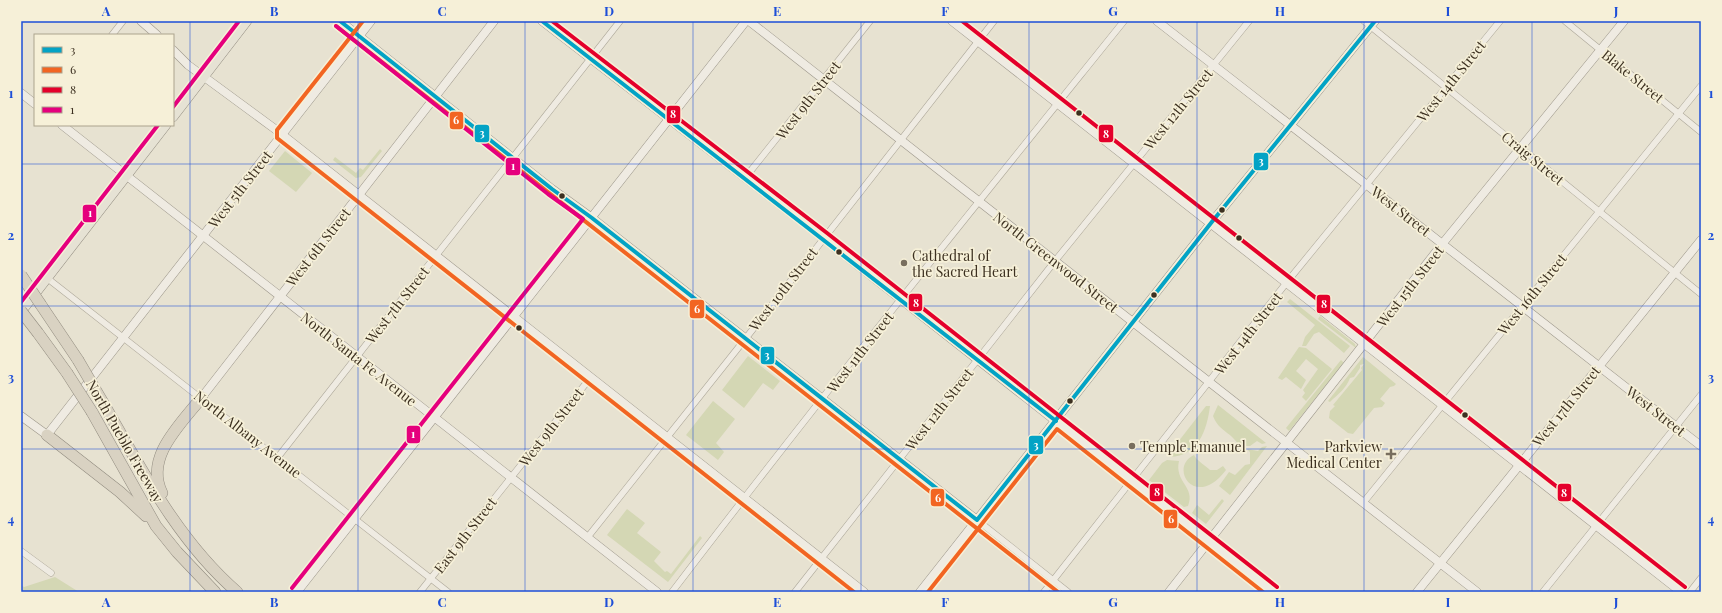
<svg xmlns="http://www.w3.org/2000/svg" width="1722" height="613" viewBox="0 0 1722 613" font-family="'Playfair Display',serif">
<style>
.green{fill:#d4d7b4}
.lines{fill:none;stroke-linecap:round;stroke-linejoin:round}
.street-casing{stroke:#ada799;stroke-width:7}
.secondary-casing{stroke:#9c968a;stroke-width:9}
.primary-casing{stroke:#928c80;stroke-width:10}
.highway-casing{stroke:#928c80;stroke-width:12}
.street{stroke:#efebe2;stroke-width:6}
.secondary{stroke:#efebe2;stroke-width:8}
.primary{stroke:#e6e2d4;stroke-width:9}
.highway{stroke:#d9d2c2;stroke-width:11}
.highway-bridge-casing{stroke:#928c80;stroke-width:12;stroke-linecap:butt}
.highway-bridge{stroke:#d9d2c2;stroke-width:11}
.bus-1-casing{stroke:#f6f0d8;stroke-width:7}
.bus-2-casing{stroke:#f6f0d8;stroke-width:7}
.bus-3-casing{stroke:#f6f0d8;stroke-width:7}
.bus-4-casing{stroke:#f6f0d8;stroke-width:7}
.bus-1{stroke:#03a3c5;stroke-width:4}
.bus-2{stroke:#f26522;stroke-width:4}
.bus-3{stroke:#e4002b;stroke-width:4}
.bus-4{stroke:#e5007d;stroke-width:4}
.grid{fill:none;stroke:#1d4ed8;stroke-width:1;stroke-opacity:0.55}
.bus-dot{fill:#3c3020;stroke:#f6f0d8;stroke-width:1.5}
.poi-dot{fill:#786e5e;stroke:#f6f0d8;stroke-width:1.5}
.labels{text-anchor:middle;dominant-baseline:central;stroke-width:3.5;stroke-linejoin:round;paint-order:stroke}
.street-label{font-size:14px;fill:#3c3020;stroke:#f6f0d8}
.poi-label{font-size:14px;fill:#3c3020;stroke:#f6f0d8;text-anchor:start}
.line-badge{stroke:#f6f0d8;stroke-width:1.5}
.badge-label{font-size:11px;text-anchor:middle;font-weight:bold;fill:#fff}
.neatline{fill:none;stroke:#1d4ed8;stroke-width:1.5}
.grid-label{font-size:13px;text-anchor:middle;font-weight:bold;fill:#1d4ed8}
</style>
<rect width="100%" height="100%" fill="#e7e2d1"/>
<!-- green -->
<g class="green">
<path d="M 380,149 L 382,151 L 361,177 L 356,178 L 333,160 L 335,157 L 356,173 L 360,168 L 363,170 Z"/>
<path d="M 285,151 L 312,173 L 296,192 L 269,171 Z"/>
<path d="M 1290,299 L 1350,346 L 1344,353 L 1319,332 L 1314,334 L 1306,346 L 1302,346 L 1305,337 L 1315,325 L 1287,302 Z"/>
<path d="M 1320,316 L 1355,344 L 1356,348 L 1318,319 Z"/>
<path d="M 1299,347 L 1306,348 L 1332,369 L 1306,401 L 1302,397 L 1305,393 L 1303,390 L 1318,369 L 1306,359 L 1296,371 L 1306,380 L 1301,389 L 1286,377 L 1282,380 L 1278,378 Z"/>
<path d="M 748,356 L 780,381 L 773,390 L 763,383 L 744,408 L 722,390 Z"/>
<path d="M 1363,357 L 1396,384 L 1394,386 L 1390,387 L 1380,399 L 1385,403 L 1382,407 L 1374,408 L 1353,434 L 1348,433 L 1329,418 L 1330,411 L 1335,406 L 1333,405 L 1362,370 L 1361,368 L 1364,364 L 1360,365 L 1360,368 L 1354,377 L 1350,378 C 1346,389 1338,394 1330,402 L 1328,401 Z"/>
<path d="M 1341,360 L 1344,363 L 1289,431 L 1286,428 Z"/>
<path d="M 713,401 L 735,419 L 716,443 L 724,452 L 718,460 L 686,435 Z"/>
<path d="M 1218,405 L 1266,443 L 1262,444 L 1257,441 L 1250,446 L 1239,446 C 1232,432 1219,432 1213,416 Z"/>
<path d="M 1206,406 L 1210,406 C 1207,430 1198,456 1170,457 L 1171,451 Z"/>
<path d="M 1267,446 L 1230,495 L 1219,486 L 1229,472 L 1235,475 L 1245,465 L 1250,464 L 1250,452 L 1247,449 L 1258,451 L 1262,447 Z"/>
<path d="M 1194,455 C 1197,461 1205,465 1210,470 L 1217,470 L 1223,466 L 1226,470 C 1195,511 1168,467 1194,455 Z"/>
<path d="M 1167,460 L 1179,461 C 1174,482 1196,487 1188,506 L 1184,507 L 1149,480 L 1162,463 Z"/>
<path d="M 1222,499 L 1224,501 L 1206,524 L 1192,513 L 1197,505 L 1209,515 Z"/>
<path d="M 627,509 L 645,523 L 637,533 L 661,552 L 654,561 L 665,572 L 667,571 L 671,574 L 700,536 L 702,538 L 668,582 L 607,535 Z"/>
<path d="M 55,577 L 79,592 L 21,592 L 21,585 L 24,587 Z"/>
</g>
<g class="lines">
<defs>
<g id="street">
<path d="M 1364,21 L 1701,294"/>
<path d="M 1565,21 L 1701,132"/>
<path d="M 112,35 L 123,21"/>
<path d="M 745,178 L 870,21"/>
<path d="M 47,278 L 448,592"/>
<path d="M 278,457 L 620,21"/>
<path d="M 1363,503 L 1701,86"/>
<path d="M 977,520 L 1068,592"/>
<path d="M 587,538 L 746,338 L 994,21"/>
<path d="M 21,551 L 51,573"/>
<path d="M 420,592 L 591,377"/>
<path d="M 672,592 C 819,399 972,210 1124,21"/>
<path d="M 795,592 L 1055,261 L 1249,21"/>
<path d="M 1044,592 L 1287,282 L 1500,21"/>
<path d="M 1543,592 L 1701,395"/>
<path d="M 1690,592 L 1701,578"/>
</g>
<g id="secondary">
<path d="M 141,21 L 157,35"/>
<path d="M 340,21 L 552,189 L 592,218 L 977,520"/>
<path d="M 542,21 L 823,238 L 1273,592"/>
<path d="M 749,21 L 1477,592"/>
<path d="M 952,21 L 1681,592"/>
<path d="M 1157,21 L 1701,446"/>
<path d="M 173,50 L 188,65 L 275,129 L 864,592"/>
<path d="M 21,93 L 35,104"/>
<path d="M 62,125 L 657,592"/>
<path d="M 202,397 L 494,21"/>
<path d="M 21,416 L 47,435 L 371,21"/>
<path d="M 297,592 L 746,21"/>
<path d="M 920,592 L 1211,223 L 1375,21"/>
<path d="M 1169,592 L 1443,243 L 1624,21"/>
<path d="M 1417,592 L 1701,240"/>
</g>
<g id="primary">
<path d="M 173,117 L 247,21"/>
<path d="M 21,312 L 166,125"/>
</g>
<g id="highway">
<path d="M 41,305 L 78,360"/>
<path d="M 38,333 L 67,373"/>
<path d="M 102,401 C 141,468 177,540 237,592"/>
<path d="M 92,412 L 156,526 L 177,552 L 215,592"/>
<path d="M 47,435 L 120,492 L 146,516"/>
<path d="M 162,493 C 144,457 181,424 202,397"/>
</g>
</defs>
<!-- street casing -->
<use href="#street" class="street-casing"/>
<!-- secondary casing -->
<use href="#secondary" class="secondary-casing"/>
<!-- primary casing -->
<use href="#primary" class="primary-casing"/>
<!-- highway casing -->
<use href="#highway" class="highway-casing"/>
<!-- street -->
<use href="#street" class="street"/>
<!-- secondary -->
<use href="#secondary" class="secondary"/>
<!-- primary -->
<use href="#primary" class="primary"/>
<!-- highway -->
<use href="#highway" class="highway"/>
<defs>
<g id="highway-bridge">
<path d="M 21,275 L 41,305"/>
<path d="M 21,311 L 38,333"/>
<path d="M 78,360 L 102,401"/>
<path d="M 67,373 L 92,412"/>
</g>
</defs>
<!-- highway-bridge casing -->
<use href="#highway-bridge" class="highway-bridge-casing"/>
<!-- highway-bridge -->
<use href="#highway-bridge" class="highway-bridge"/>
<defs>
<g id="bus-1">
<path d="M 340,21 L 552,189 L 592,218 L 977,520 L 1211,223 L 1375,21"/>
<path d="M 542,21 L 1056,421"/>
</g>
<g id="bus-2">
<path d="M 363,21 L 277,130 L 277,138 L 854,592"/>
<path d="M 336,26 L 1058,592"/>
<path d="M 928,592 L 1057,429 L 1263,592"/>
</g>
<g id="bus-3">
<path d="M 552,21 L 827,233 L 1277,587"/>
<path d="M 962,21 L 1685,587"/>
</g>
<g id="bus-4">
<path d="M 173,107 L 239,21"/>
<path d="M 21,302 L 158,125"/>
<path d="M 292,588 L 583,219 L 548,194 L 336,26"/>
</g>
</defs>
<!-- bus-1 casing -->
<use href="#bus-1" class="bus-1-casing"/>
<!-- bus-2 casing -->
<use href="#bus-2" class="bus-2-casing"/>
<!-- bus-3 casing -->
<use href="#bus-3" class="bus-3-casing"/>
<!-- bus-4 casing -->
<use href="#bus-4" class="bus-4-casing"/>
<!-- bus-1 -->
<use href="#bus-1" class="bus-1"/>
<!-- bus-2 -->
<use href="#bus-2" class="bus-2"/>
<!-- bus-3 -->
<use href="#bus-3" class="bus-3"/>
<!-- bus-4 -->
<use href="#bus-4" class="bus-4"/>
</g>
<!-- grid -->
<path class="grid" d="M 190,21 L 190,592M 358,21 L 358,592M 525,21 L 525,592M 693,21 L 693,592M 861,21 L 861,592M 1029,21 L 1029,592M 1197,21 L 1197,592M 1364,21 L 1364,592M 1532,21 L 1532,592M 21,164 L 1701,164M 21,306 L 1701,306M 21,449 L 1701,449"/>
<!-- markers -->
<g class="bus-dot">
<circle cx="1079" cy="113" r="3.5"/>
<circle cx="562" cy="196" r="3.5"/>
<circle cx="1222" cy="210" r="3.5"/>
<circle cx="1239" cy="238" r="3.5"/>
<circle cx="839" cy="252" r="3.5"/>
<circle cx="1154" cy="295" r="3.5"/>
<circle cx="519" cy="328" r="3.5"/>
<circle cx="1070" cy="401" r="3.5"/>
<circle cx="1465" cy="415" r="3.5"/>
</g>
<g class="poi-dot">
<circle cx="904" cy="263" r="4"/>
<circle cx="1132" cy="446" r="4"/>
<path d="M1389 448h4v4h4v4h-4v4h-4v-4h-4v-4h4z"/>
</g>
<g class="labels">
<!-- street labels -->
<g class="street-label">
<text transform="translate(1633 76) rotate(39)">Blake Street</text>
<text transform="translate(1451 81) rotate(-51)">West 14th Street</text>
<text transform="translate(808 100) rotate(-52)">West 9th Street</text>
<text transform="translate(1178 109) rotate(-51)">West 12th Street</text>
<text transform="translate(1533 158) rotate(39)">Craig Street</text>
<text transform="translate(240 189) rotate(-52)">West 5th Street</text>
<text transform="translate(1401 211) rotate(38)">West Street</text>
<text transform="translate(318 247) rotate(-52)">West 6th Street</text>
<text transform="translate(1056 262) rotate(38)">North Greenwood Street</text>
<text transform="translate(1410 286) rotate(-52)">West 15th Street</text>
<text transform="translate(783 289) rotate(-52)">West 10th Street</text>
<text transform="translate(1532 294) rotate(-51)">West 16th Street</text>
<text transform="translate(397 305) rotate(-52)">West 7th Street</text>
<text transform="translate(1248 333) rotate(-52)">West 14th Street</text>
<text transform="translate(860 352) rotate(-52)">West 11th Street</text>
<text transform="translate(359 359) rotate(38)">North Santa Fe Avenue</text>
<text transform="translate(1566 406) rotate(-51)">West 17th Street</text>
<text transform="translate(939 409) rotate(-52)">West 12th Street</text>
<text transform="translate(1656 411) rotate(38)">West Street</text>
<text transform="translate(551 427) rotate(-52)">West 9th Street</text>
<text transform="translate(248 434) rotate(38)">North Albany Avenue</text>
<text transform="translate(125 441) rotate(60)">North Pueblo Freeway</text>
<text transform="translate(465 535) rotate(-52)">East 9th Street</text>
</g>
<!-- poi labels -->
<g class="poi-label">
<text x="912" y="255">Cathedral of<tspan x="912" dy="16">the Sacred Heart</tspan></text>
<text x="1140" y="446">Temple Emanuel</text>
<text x="1382" y="446" text-anchor="end">Parkview<tspan x="1382" dy="16">Medical Center</tspan></text>
</g>
</g>
<g class="line-badge">
<rect x="666" y="105" width="15" height="19" rx="4" fill="#e4002b"/>
<rect x="449" y="111" width="15" height="19" rx="4" fill="#f26522"/>
<rect x="474" y="124" width="16" height="19" rx="4" fill="#03a3c5"/>
<rect x="1098" y="124" width="16" height="19" rx="4" fill="#e4002b"/>
<rect x="1253" y="152" width="16" height="19" rx="4" fill="#03a3c5"/>
<rect x="505" y="157" width="16" height="19" rx="4" fill="#e5007d"/>
<rect x="82" y="204" width="15" height="19" rx="4" fill="#e5007d"/>
<rect x="908" y="293" width="15" height="19" rx="4" fill="#e4002b"/>
<rect x="1316" y="294" width="15" height="20" rx="4" fill="#e4002b"/>
<rect x="689" y="299" width="16" height="20" rx="4" fill="#f26522"/>
<rect x="760" y="346" width="15" height="19" rx="4" fill="#03a3c5"/>
<rect x="406" y="425" width="15" height="19" rx="4" fill="#e5007d"/>
<rect x="1028" y="435" width="16" height="20" rx="4" fill="#03a3c5"/>
<rect x="1149" y="483" width="15" height="19" rx="4" fill="#e4002b"/>
<rect x="1557" y="483" width="15" height="19" rx="4" fill="#e4002b"/>
<rect x="930" y="488" width="15" height="19" rx="4" fill="#f26522"/>
<rect x="1163" y="509" width="15" height="20" rx="4" fill="#f26522"/>
</g>
<g class="badge-label">
<text x="673" y="118">8</text>
<text x="456" y="124">6</text>
<text x="482" y="137">3</text>
<text x="1106" y="138">8</text>
<text x="1261" y="165">3</text>
<text x="513" y="170">1</text>
<text x="90" y="217">1</text>
<text x="916" y="307">8</text>
<text x="1324" y="308">8</text>
<text x="697" y="313">6</text>
<text x="767" y="359">3</text>
<text x="413" y="438">1</text>
<text x="1036" y="449">3</text>
<text x="1157" y="496">8</text>
<text x="1564" y="497">8</text>
<text x="938" y="502">6</text>
<text x="1171" y="523">6</text>
</g>
<!-- border -->
<rect width="1722" height="613" fill="none" stroke="#f6f0d8" stroke-width="44"/>
<!-- legend -->
<rect x="34" y="34" width="140" height="92" fill="#f6f0d8" stroke="#aca38e"/>
<rect x="42" y="47" width="20" height="6" fill="#03a3c5" stroke="#aca38e"/>
<text x="70" y="54" font-size="12" fill="#3c3020">3</text>
<rect x="42" y="67" width="20" height="6" fill="#f26522" stroke="#aca38e"/>
<text x="70" y="74" font-size="12" fill="#3c3020">6</text>
<rect x="42" y="87" width="20" height="6" fill="#e4002b" stroke="#aca38e"/>
<text x="70" y="94" font-size="12" fill="#3c3020">8</text>
<rect x="42" y="107" width="20" height="6" fill="#e5007d" stroke="#aca38e"/>
<text x="70" y="114" font-size="12" fill="#3c3020">1</text>
<rect x="22" y="22" width="1678" height="569" class="neatline"/>
<g class="grid-label">
<text x="106" y="16">A</text>
<text x="274" y="16">B</text>
<text x="442" y="16">C</text>
<text x="609" y="16">D</text>
<text x="777" y="16">E</text>
<text x="945" y="16">F</text>
<text x="1113" y="16">G</text>
<text x="1280" y="16">H</text>
<text x="1448" y="16">I</text>
<text x="1616" y="16">J</text>
<text x="11" y="98">1</text>
<text x="1711" y="98">1</text>
<text x="11" y="240">2</text>
<text x="1711" y="240">2</text>
<text x="11" y="382">3</text>
<text x="1711" y="382">3</text>
<text x="11" y="524">4</text>
<text x="1711" y="524">4</text>
<text x="106" y="607">A</text>
<text x="274" y="607">B</text>
<text x="442" y="607">C</text>
<text x="609" y="607">D</text>
<text x="777" y="607">E</text>
<text x="945" y="607">F</text>
<text x="1113" y="607">G</text>
<text x="1280" y="607">H</text>
<text x="1448" y="607">I</text>
<text x="1616" y="607">J</text>
</g>
</svg>
